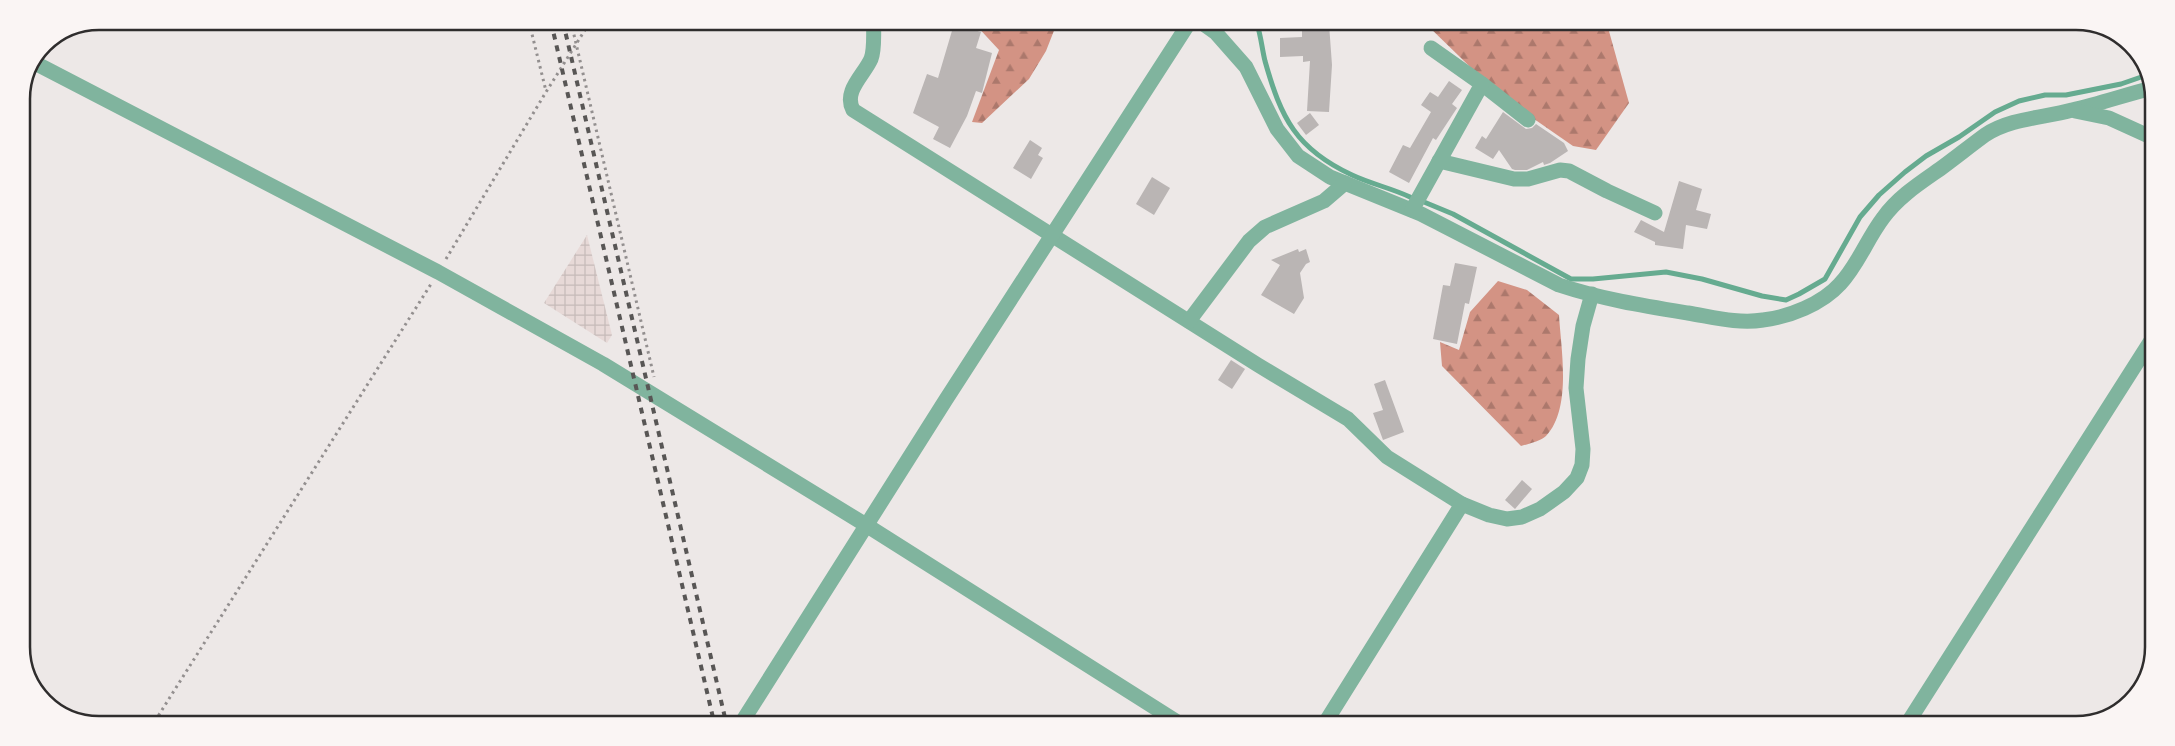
<svg xmlns="http://www.w3.org/2000/svg" width="2175" height="746" viewBox="0 0 2175 746" font-family="Roboto,sans-serif">
<style>
.industrial{fill:url(#industrial-grid)}
.forest{fill:url(#forest-firs)}
.lines{fill:none;stroke-linecap:round;stroke-linejoin:round}
.stream{stroke:#66ab90;stroke-width:5}
.building{fill:#bab5b4}
.path{stroke:#938f8f;stroke-width:3;stroke-dasharray:2.5 4;stroke-linecap:butt}
.minor{stroke:#80b49e;stroke-width:15}
.rail{stroke:#585655;stroke-width:4;stroke-dasharray:6 6;stroke-linecap:butt}
.rim{fill:none;stroke:#2f2d2d;stroke-width:2.5}
</style>
<defs>
<pattern id="industrial-grid" width="8" height="8" patternUnits="userSpaceOnUse" patternTransform="scale(1.25)"><rect width="8" height="8" fill="#e7d9d7"/><path d="M0 4h8M4 0v8" fill="none" stroke="#c6bbb9"/></pattern>
<pattern id="forest-firs" width="22" height="20" patternUnits="userSpaceOnUse" patternTransform="scale(1.25)"><rect width="22" height="20" fill="#d39384"/><path d="M5 1l3.5 6h-7zM16 11l3.5 6h-7z" fill="#ac786c"/></pattern>
</defs>
<rect width="100%" height="100%" fill="#ede8e7"/>
<!-- industrial -->
<path class="industrial" d="M 587,235 L 612,335 L 607,343 L 544,303 Z"/>
<!-- forest -->
<g class="forest">
<path d="M 974,23 L 1057,23 L 1046,51 L 1029,79 L 982,123 L 972,122 L 999,50 Z"/>
<path d="M 1426,24 L 1607,24 L 1629,103 L 1596,150 L 1573,146 L 1498,94 Z"/>
<path d="M 1498,281 L 1527,290 L 1559,315 C 1561,350 1572,408 1546,436 C 1541,441 1528,444 1521,446 L 1442,366 L 1440,342 L 1459,350 L 1470,312 Z"/>
</g>
<g class="lines">
<!-- stream -->
<g class="stream">
<path d="M 1257,24 C 1261,36 1262,49 1265,61 C 1281,118 1296,149 1352,175 C 1371,184 1391,188 1410,197"/>
<path d="M 1424,202 L 1453,214 L 1571,279 L 1593,279 L 1666,272 L 1702,279 L 1762,296 L 1786,300 L 1799,294 L 1825,279 L 1860,217 L 1879,195 L 1905,172 L 1926,156 L 1959,137 L 1995,112 L 2019,101 L 2045,95 L 2066,95 L 2121,84 L 2147,75"/>
</g>
</g>
<!-- building -->
<g class="building">
<path d="M 954,24 L 981,32 L 976,48 L 992,53 L 982,93 L 976,91 L 967,116 L 950,148 L 933,139 L 939,127 L 913,113 L 927,74 L 938,78 Z"/>
<path d="M 1302,24 L 1329,24 L 1332,65 L 1329,112 L 1307,111 L 1310,61 L 1303,62 L 1303,56 L 1280,57 L 1280,38 L 1302,37 Z"/>
<path d="M 1449,81 L 1462,90 L 1452,104 L 1457,108 L 1436,140 L 1433,138 L 1409,183 L 1389,172 L 1403,145 L 1410,148 L 1431,112 L 1421,105 L 1430,92 L 1438,97 Z"/>
<path d="M 1503,112 L 1526,129 L 1532,128 L 1536,124 L 1564,143 L 1568,151 L 1550,163 L 1544,165 L 1543,162 L 1527,170 L 1515,170 L 1512,169 L 1499,150 L 1493,159 L 1475,148 L 1482,136 L 1486,139 Z"/>
<path d="M 1310,113 L 1319,125 L 1306,135 L 1297,123 Z"/>
<path d="M 1030,140 L 1042,148 L 1038,155 L 1043,158 L 1031,179 L 1013,168 Z"/>
<path d="M 1152,177 L 1170,188 L 1154,215 L 1136,204 Z"/>
<path d="M 1679,181 L 1702,189 L 1696,210 L 1711,214 L 1707,229 L 1686,225 L 1683,249 L 1655,245 L 1655,242 L 1634,232 L 1641,220 L 1664,232 Z"/>
<path d="M 1298,249 L 1299,252 L 1306,249 L 1310,262 L 1306,264 L 1300,273 L 1304,298 L 1294,314 L 1261,295 L 1280,265 L 1271,260 Z"/>
<path d="M 1455,263 L 1477,267 L 1469,304 L 1465,303 L 1457,344 L 1433,339 L 1443,285 L 1450,286 Z"/>
<path d="M 1231,360 L 1245,369 L 1232,389 L 1218,380 Z"/>
<path d="M 1385,380 L 1404,432 L 1383,440 L 1373,413 L 1383,410 L 1374,384 Z"/>
<path d="M 1522,480 L 1532,489 L 1515,509 L 1505,500 Z"/>
</g>
<g class="lines">
<!-- path -->
<g class="path">
<path d="M 529,22 L 546,91"/>
<path d="M 571,22 L 654,377"/>
<path d="M 446,259 L 546,92 L 590,22"/>
<path d="M 155,721 L 431,284"/>
</g>
<!-- minor -->
<g class="minor">
<path d="M 874,23 C 873,34 875,49 871,59 C 864,75 843,91 853,110 L 1258,365 L 1348,419 L 1387,457 L 1462,504 L 1489,515 L 1507,519 L 1522,517 L 1540,509 L 1564,492 L 1577,478 L 1582,465 L 1583,449 L 1576,388 L 1578,359 L 1583,326 L 1592,294"/>
<path d="M 1202,23 L 1216,33 L 1246,67 L 1277,129 L 1298,156 L 1330,177 L 1421,214 L 1559,285 C 1601,299 1645,306 1688,313 C 1713,317 1738,324 1763,320 C 1789,317 1822,304 1840,284 C 1858,265 1867,239 1883,218 C 1898,197 1920,183 1940,169 C 1955,158 1970,146 1985,135 C 2011,118 2043,118 2072,110 C 2098,104 2125,95 2152,88"/>
<path d="M 35,63 L 438,272 L 603,364 L 866,525 L 1179,723"/>
<path d="M 1482,84 L 1528,120"/>
<path d="M 2075,111 L 2109,118 L 2153,138"/>
<path d="M 1439,161 L 1514,179 L 1528,179 L 1560,170 L 1569,171 L 1607,191 L 1655,213"/>
<path d="M 1412,210 L 1482,84 L 1431,48"/>
<path d="M 1189,321 L 1249,241 L 1265,227 L 1324,201 L 1345,183"/>
<path d="M 742,722 L 945,401 L 1189,23"/>
<path d="M 1325,723 L 1462,504"/>
<path d="M 1907,724 L 2152,339"/>
</g>
<!-- rail -->
<g class="rail">
<path d="M 551,22 L 714,722"/>
<path d="M 563,22 L 726,722"/>
</g>
</g>
<!-- crop -->
<path d="M0 0H2175V746H0ZM99 30H2076A69 69 0 0 1 2145 99V647A69 69 0 0 1 2076 716H99A69 69 0 0 1 30 647V99A69 69 0 0 1 99 30Z" fill="#faf5f4" fill-rule="evenodd"/>
<path class="rim" d="M99 30H2076A69 69 0 0 1 2145 99V647A69 69 0 0 1 2076 716H99A69 69 0 0 1 30 647V99A69 69 0 0 1 99 30Z"/>
</svg>
